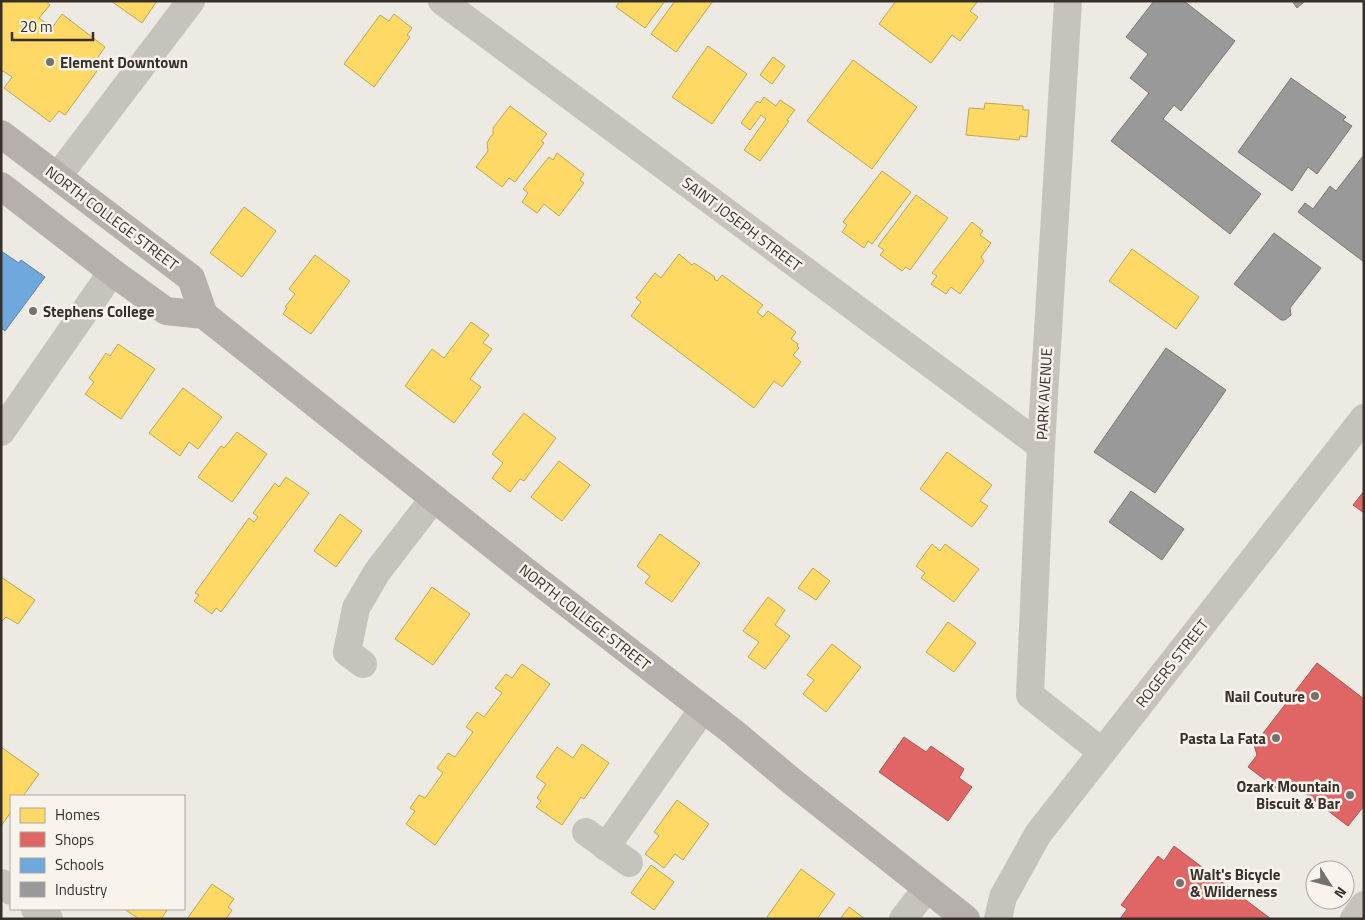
<svg xmlns="http://www.w3.org/2000/svg" width="1365" height="920" viewBox="0 0 1365 920" font-family="'Titillium Web',sans-serif">
<style>
.homes{fill:#ffd966;stroke:#c3a654}
.shops{fill:#e06666;stroke:#ad5654}
.schools{fill:#6fa8dc;stroke:#5e84a7}
.industry{fill:#999;stroke:#7c7a78}
.lines{fill:none;stroke-linecap:round;stroke-linejoin:round}
.minor{stroke:#c6c2bc;stroke-width:28}
.major{stroke:#b5b0ab;stroke-width:28}
.poi-dot{fill:#77716b;stroke:#f9f4eb;stroke-width:2}
.labels{text-anchor:middle;dominant-baseline:central;stroke-width:5;stroke-linejoin:round;paint-order:stroke}
.poi-label{font-size:15px;font-weight:bold;fill:#37302a;stroke:#f9f4eb;text-anchor:start}
.street-label{font-size:15px;fill:#37302a;stroke:#f9f4eb}
</style>
<rect width="100%" height="100%" fill="#edeae3"/>
<!-- homes -->
<g class="homes">
<path d="M 1,1 L 45,1 L 50,5 L 39,18 L 52,28 L 62,14 L 105,47 L 96,60 L 102,64 L 65,115 L 59,111 L 50,122 L 4,88 L 12,77 L 3,71 L 1,73 Z"/>
<path d="M 111,1 L 157,1 L 142,23 Z"/>
<path d="M 620,1 L 665,1 L 645,28 L 616,7 Z"/>
<path d="M 675,1 L 713,1 L 676,52 L 651,34 Z"/>
<path d="M 896,1 L 978,1 L 970,11 L 978,17 L 960,41 L 952,35 L 931,63 L 879,24 Z"/>
<path d="M 394,14 L 412,28 L 407,35 L 410,37 L 374,87 L 344,64 L 380,15 L 389,21 Z"/>
<path d="M 708,46 L 747,74 L 712,124 L 672,97 Z"/>
<path d="M 773,57 L 785,66 L 772,84 L 760,75 Z"/>
<path d="M 853,60 L 917,107 L 872,169 L 807,121 Z"/>
<path d="M 764,97 L 776,106 L 780,100 L 795,110 L 787,120 L 789,121 L 760,161 L 744,150 L 766,119 L 761,115 L 750,130 L 741,123 L 757,101 L 760,103 Z"/>
<path d="M 985,103 L 1023,106 L 1023,110 L 1029,110 L 1027,137 L 1020,136 L 1019,140 L 966,135 L 969,108 L 984,109 Z"/>
<path d="M 510,106 L 547,134 L 541,141 L 544,143 L 515,182 L 509,178 L 502,187 L 476,167 L 488,151 L 487,143 L 491,136 L 493,135 L 493,128 Z"/>
<path d="M 557,153 L 584,174 L 580,180 L 584,183 L 559,216 L 544,204 L 537,213 L 522,202 L 528,193 L 523,189 L 549,157 L 553,160 Z"/>
<path d="M 882,171 L 911,192 L 872,244 L 868,241 L 864,248 L 842,232 L 847,225 L 843,222 Z"/>
<path d="M 916,195 L 948,218 L 910,270 L 906,267 L 902,271 L 880,255 L 884,250 L 878,246 Z"/>
<path d="M 244,207 L 276,231 L 242,277 L 210,253 Z"/>
<path d="M 972,222 L 983,231 L 980,235 L 991,243 L 981,257 L 984,261 L 960,294 L 951,287 L 946,294 L 931,284 L 937,276 L 932,273 Z"/>
<path d="M 1132,249 L 1199,297 L 1176,329 L 1109,281 Z"/>
<path d="M 679,254 L 692,265 L 694,263 L 715,277 L 714,279 L 717,281 L 722,275 L 763,305 L 757,312 L 763,317 L 768,311 L 796,332 L 791,339 L 798,344 L 797,346 L 799,348 L 793,355 L 801,362 L 782,387 L 774,381 L 754,408 L 631,316 L 641,302 L 636,298 L 655,273 L 661,278 Z"/>
<path d="M 315,255 L 350,281 L 311,334 L 283,314 L 287,308 L 285,307 L 295,294 L 289,289 Z"/>
<path d="M 471,322 L 489,335 L 483,343 L 492,349 L 470,379 L 481,387 L 454,423 L 405,386 L 432,349 L 444,358 Z"/>
<path d="M 118,344 L 155,369 L 121,419 L 85,394 L 94,382 L 89,378 L 106,353 L 110,356 Z"/>
<path d="M 183,388 L 222,417 L 198,449 L 189,442 L 180,456 L 149,433 Z"/>
<path d="M 524,413 L 556,438 L 524,481 L 520,479 L 510,492 L 492,478 L 503,463 L 492,454 Z"/>
<path d="M 237,432 L 267,454 L 232,502 L 198,477 L 221,446 L 224,448 Z"/>
<path d="M 947,452 L 992,485 L 980,501 L 988,506 L 972,527 L 920,489 Z"/>
<path d="M 559,461 L 590,485 L 562,521 L 531,497 Z"/>
<path d="M 286,477 L 309,493 L 221,612 L 216,608 L 212,614 L 194,601 L 199,595 L 195,593 L 249,518 L 254,522 L 258,517 L 253,513 L 275,483 L 279,487 Z"/>
<path d="M 340,514 L 362,531 L 336,567 L 314,551 Z"/>
<path d="M 660,534 L 700,563 L 672,602 L 645,583 L 650,576 L 637,566 Z"/>
<path d="M 932,544 L 940,551 L 945,544 L 979,569 L 954,602 L 921,578 L 925,573 L 916,566 Z"/>
<path d="M 813,568 L 830,581 L 816,600 L 798,588 Z"/>
<path d="M 1,577 L 35,600 L 18,624 L 6,617 L 1,622 Z"/>
<path d="M 432,587 L 470,614 L 433,665 L 395,639 Z"/>
<path d="M 768,597 L 785,610 L 775,625 L 790,636 L 765,669 L 748,657 L 759,642 L 743,631 Z"/>
<path d="M 948,622 L 976,643 L 954,672 L 926,652 Z"/>
<path d="M 832,644 L 861,667 L 826,712 L 803,694 L 814,680 L 807,675 Z"/>
<path d="M 522,664 L 550,684 L 435,845 L 406,824 L 415,811 L 410,808 L 419,795 L 425,798 L 443,773 L 437,768 L 448,753 L 455,757 L 473,732 L 466,727 L 477,712 L 484,717 L 502,693 L 495,688 L 506,674 L 512,678 Z"/>
<path d="M 582,744 L 609,763 L 584,799 L 581,797 L 562,825 L 536,807 L 541,801 L 537,798 L 546,784 L 536,777 L 557,747 L 573,758 Z"/>
<path d="M 1,747 L 39,774 L 23,796 L 11,796 L 11,812 L 1,826 Z"/>
<path d="M 677,800 L 709,824 L 683,860 L 675,854 L 664,868 L 645,854 L 659,836 L 654,832 Z"/>
<path d="M 651,865 L 674,882 L 654,910 L 631,893 Z"/>
<path d="M 801,869 L 835,894 L 817,919 L 769,919 L 767,917 Z"/>
<path d="M 212,884 L 234,899 L 228,907 L 232,910 L 226,919 L 187,919 Z"/>
<path d="M 849,907 L 865,919 L 840,919 Z"/>
<path d="M 124,909 L 168,909 L 161,919 L 139,919 Z"/>
</g>
<!-- shops -->
<g class="shops">
<path d="M 1364,491 L 1364,513 L 1353,505 Z"/>
<path d="M 1317,663 L 1364,699 L 1364,806 L 1348,826 L 1289,781 L 1281,792 L 1248,767 L 1257,755 L 1254,745 Z"/>
<path d="M 904,737 L 926,752 L 931,746 L 964,769 L 959,778 L 972,787 L 948,821 L 879,772 Z"/>
<path d="M 1174,846 L 1271,919 L 1120,919 L 1127,909 L 1121,905 L 1158,856 L 1164,861 Z"/>
</g>
<!-- schools -->
<path class="schools" d="M 1,251 L 19,263 L 21,260 L 45,277 L 5,331 L 1,328 Z"/>
<!-- industry -->
<g class="industry">
<path d="M 1154,1 L 1184,1 L 1235,41 L 1181,111 L 1174,105 L 1163,119 L 1261,194 L 1230,234 L 1111,141 L 1149,93 L 1130,78 L 1148,54 L 1126,37 Z"/>
<path d="M 1292,1 L 1305,1 L 1297,8 Z"/>
<path d="M 1291,78 L 1346,117 L 1343,120 L 1352,126 L 1317,174 L 1308,167 L 1292,191 L 1238,152 Z"/>
<path d="M 1363,156 L 1364,157 L 1364,262 L 1298,212 L 1305,203 L 1313,209 L 1330,186 L 1336,191 Z"/>
<path d="M 1274,233 L 1321,268 L 1290,308 L 1291,315 L 1285,320 L 1281,320 L 1234,284 Z"/>
<path d="M 1166,348 L 1226,390 L 1155,493 L 1094,452 Z"/>
<path d="M 1131,491 L 1184,529 L 1162,560 L 1109,522 Z"/>
</g>
<g class="lines">
<!-- minor -->
<g class="minor">
<path d="M 442,1 L 1041,446"/>
<path d="M 1068,1 L 1041,446 L 1030,695 L 1102,752"/>
<path d="M 58,176 L 191,1"/>
<path d="M 1,432 L 112,272"/>
<path d="M 363,664 L 347,652 L 356,608 L 377,572 L 434,498"/>
<path d="M 586,832 L 629,863"/>
<path d="M 606,847 L 703,709"/>
<path d="M 1,883 L 11,891"/>
<path d="M 35,909 L 49,919"/>
<path d="M 903,919 L 927,888"/>
<path d="M 998,919 L 1003,897 L 1038,834 L 1364,418"/>
<path d="M 1354,919 L 1364,905"/>
</g>
<!-- major -->
<g class="major">
<path d="M 1,134 L 191,278 L 204,315"/>
<path d="M 1,186 L 112,272 L 166,311 L 204,315 L 524,570 L 733,732 L 794,783 L 966,919"/>
</g>
</g>
<!-- markers -->
<g class="poi-dot">
<circle cx="50" cy="62" r="5"/>
<circle cx="33" cy="311" r="5"/>
<circle cx="1315" cy="696" r="5"/>
<circle cx="1276" cy="738" r="5"/>
<circle cx="1350" cy="795" r="5"/>
<circle cx="1180" cy="883" r="5"/>
</g>
<g class="labels">
<!-- poi labels -->
<g class="poi-label">
<text x="60" y="62">Element Downtown</text>
<text x="43" y="311">Stephens College</text>
<text x="1305" y="696" text-anchor="end">Nail Couture</text>
<text x="1266" y="738" text-anchor="end">Pasta La Fata</text>
<text x="1340" y="786" text-anchor="end">Ozark Mountain<tspan x="1340" dy="17">Biscuit &amp; Bar</tspan></text>
<text x="1190" y="874">Walt's Bicycle<tspan x="1190" dy="17">&amp; Wilderness</tspan></text>
</g>
<!-- street labels -->
<g class="street-label">
<text transform="translate(112 218) rotate(37)">NORTH COLLEGE STREET</text>
<text transform="translate(742 224) rotate(37)">SAINT JOSEPH STREET</text>
<text transform="translate(1044 394) rotate(-87)">PARK AVENUE</text>
<text transform="translate(585 617) rotate(38)">NORTH COLLEGE STREET</text>
<text transform="translate(1172 663) rotate(-52)">ROGERS STREET</text>
</g>
</g>
<!-- border -->
<rect width="1365" height="920" fill="none" stroke="#37302a" stroke-width="5"/>
<!-- legend -->
<rect x="10" y="795" width="175" height="115" fill="#f9f4eb" stroke="#aba69e"/>
<rect x="20" y="808" width="25" height="15" fill="#ffd966" stroke="#aba69e"/>
<text x="55" y="820" font-size="15" fill="#37302a">Homes</text>
<rect x="20" y="832" width="25" height="15" fill="#e06666" stroke="#aba69e"/>
<text x="55" y="845" font-size="15" fill="#37302a">Shops</text>
<rect x="20" y="858" width="25" height="15" fill="#6fa8dc" stroke="#aba69e"/>
<text x="55" y="870" font-size="15" fill="#37302a">Schools</text>
<rect x="20" y="882" width="25" height="15" fill="#999999" stroke="#aba69e"/>
<text x="55" y="895" font-size="15" fill="#37302a">Industry</text>
<!-- north arrow -->
<g transform="translate(1330 885) rotate(126)"><circle r="24" fill="#f9f4eb" stroke="#aba69e"/>
<path d="M0-4L9 19L0 12L-9 19Z" fill="#77716b"/>
<text y="-8" font-size="14" font-weight="bold" text-anchor="middle" fill="#37302a">N</text>
</g>
<!-- scale -->
<path d="M12 32v8h81v-8" fill="none" stroke="#37302a" stroke-width="2.5"/>
<text x="20" y="32" font-size="15" fill="#37302a" stroke="#f9f4eb" stroke-width="4" paint-order="stroke">20 m</text>
</svg>
